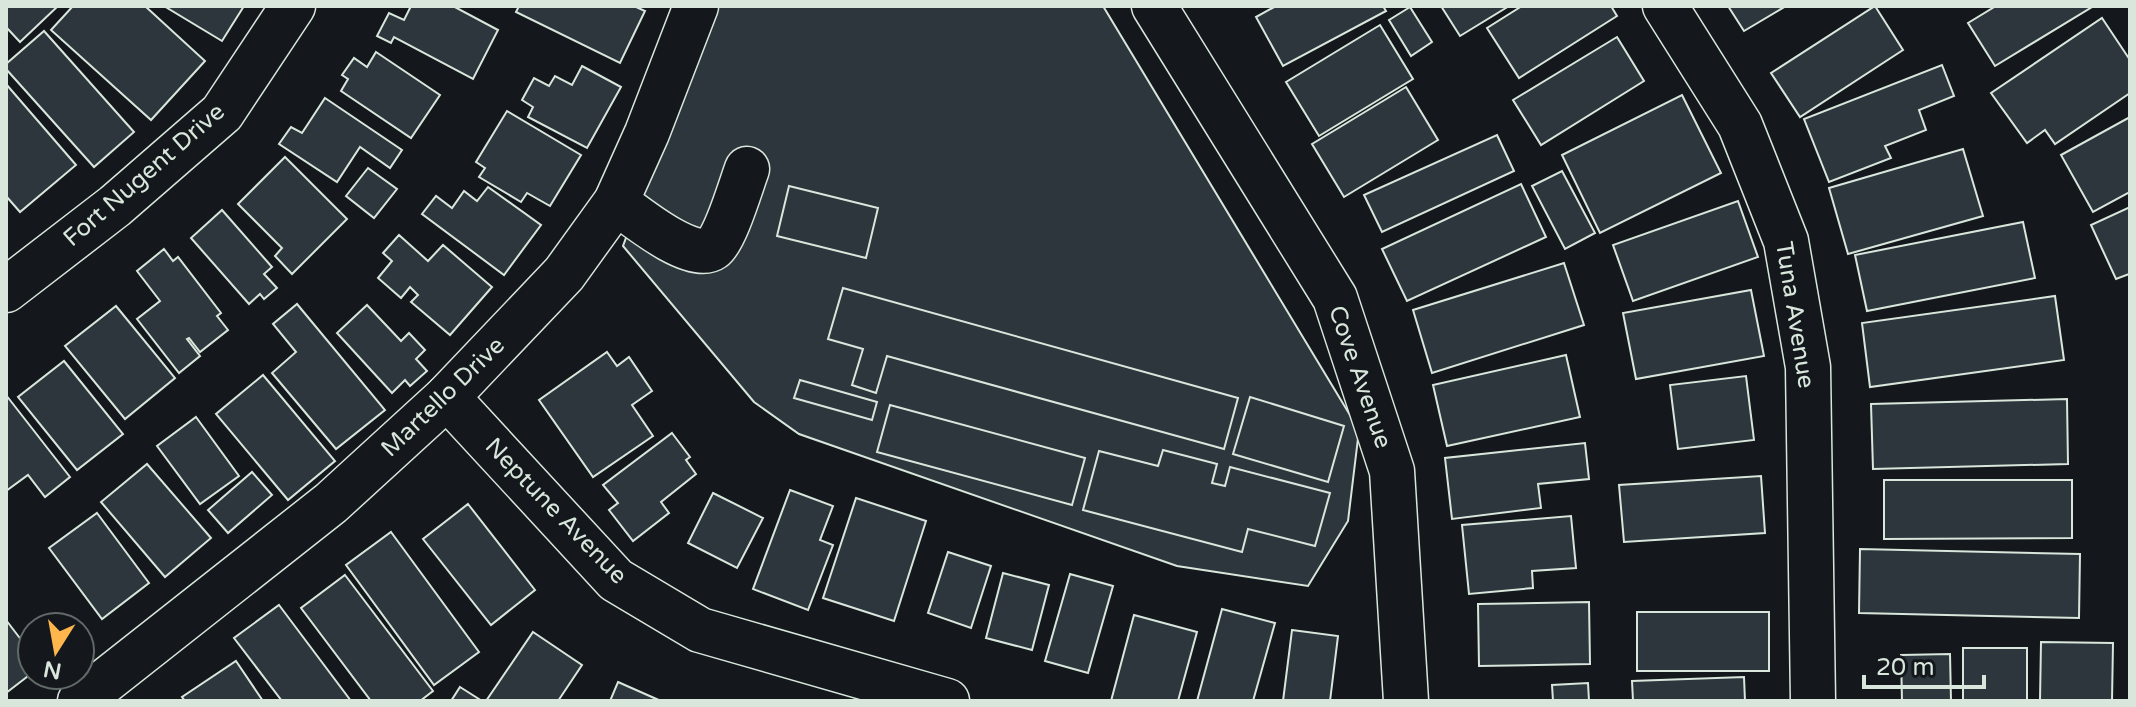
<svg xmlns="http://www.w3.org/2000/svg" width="2136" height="707" viewBox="0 0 2136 707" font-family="'Varela Round',sans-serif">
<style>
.building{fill:#2c363c;stroke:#d8e6dc;stroke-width:2}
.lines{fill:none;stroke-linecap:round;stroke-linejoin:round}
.minor-casing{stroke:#d8e6dc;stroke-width:47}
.minor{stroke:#14181c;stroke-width:44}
.labels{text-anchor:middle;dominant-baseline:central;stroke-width:6;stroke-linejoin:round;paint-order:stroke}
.street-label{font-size:24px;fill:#d8e6dc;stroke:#14181c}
</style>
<rect width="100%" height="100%" fill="#14181c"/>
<!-- building -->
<g class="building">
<path d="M 6,6 L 58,6 L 20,42 L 6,27 Z"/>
<path d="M 73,6 L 145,6 L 205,61 L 151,120 L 51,30 Z"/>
<path d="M 164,6 L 244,6 L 222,41 Z"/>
<path d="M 411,6 L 453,6 L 498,30 L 473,79 L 394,37 L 391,43 L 377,36 L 389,13 L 404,20 Z"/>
<path d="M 519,6 L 634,6 L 645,11 L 620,63 L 516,12 Z"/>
<path d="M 711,6 L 1103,6 L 1359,430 L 1348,521 L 1308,586 L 1177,566 L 799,434 L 754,402 L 623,246 Z"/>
<path d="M 1276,6 L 1383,6 L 1386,11 L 1283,66 L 1256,17 Z"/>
<path d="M 1441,6 L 1509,6 L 1460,36 Z"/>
<path d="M 1522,6 L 1611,6 L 1617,16 L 1519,78 L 1487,28 Z"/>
<path d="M 1728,6 L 1786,6 L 1744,31 Z"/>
<path d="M 1875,6 L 1903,50 L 1800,117 L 1771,73 Z"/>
<path d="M 1996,6 L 2091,6 L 2092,7 L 1995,66 L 1968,23 Z"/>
<path d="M 1410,7 L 1432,42 L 1411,56 L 1389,20 Z"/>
<path d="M 2102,18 L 2130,60 L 2130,93 L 2055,144 L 2045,130 L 2027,143 L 1991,93 Z"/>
<path d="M 1380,25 L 1413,79 L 1319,136 L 1286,82 Z"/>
<path d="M 44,31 L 134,132 L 94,167 L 6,69 L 6,64 Z"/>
<path d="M 1617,37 L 1644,81 L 1541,145 L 1513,100 Z"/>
<path d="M 376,52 L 440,95 L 411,138 L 341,91 L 348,79 L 342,75 L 354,58 L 367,67 Z"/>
<path d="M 1942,65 L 1954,96 L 1919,110 L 1926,130 L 1885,146 L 1891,158 L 1829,182 L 1804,119 Z"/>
<path d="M 582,66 L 621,87 L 587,148 L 528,117 L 533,107 L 522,100 L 534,78 L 549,86 L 555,76 L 572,85 Z"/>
<path d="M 6,84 L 76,165 L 20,212 L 6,196 Z"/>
<path d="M 1406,87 L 1438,140 L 1344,197 L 1312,144 Z"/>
<path d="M 1682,95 L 1721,173 L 1600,233 L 1562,155 Z"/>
<path d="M 325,98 L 402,150 L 390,168 L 360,147 L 337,182 L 279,144 L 291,127 L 302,133 Z"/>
<path d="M 507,111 L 581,155 L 550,206 L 527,193 L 521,202 L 479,177 L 485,168 L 476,162 Z"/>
<path d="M 2130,117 L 2130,192 L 2093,212 L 2061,155 Z"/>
<path d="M 1497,135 L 1514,171 L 1382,232 L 1364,195 Z"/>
<path d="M 1963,149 L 1983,216 L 1848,254 L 1829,188 Z"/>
<path d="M 285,157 L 347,219 L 292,274 L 275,256 L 282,248 L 238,204 Z"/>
<path d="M 368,168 L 397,189 L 374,218 L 346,196 Z"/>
<path d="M 1562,171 L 1595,233 L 1565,249 L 1532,186 Z"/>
<path d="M 1521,184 L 1546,237 L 1407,301 L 1382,249 Z"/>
<path d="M 789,186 L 878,208 L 866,258 L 777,236 Z"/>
<path d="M 488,187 L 541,225 L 504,275 L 422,214 L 436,196 L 452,208 L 464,191 L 477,201 Z"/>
<path d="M 1738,201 L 1758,257 L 1633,301 L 1613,245 Z"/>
<path d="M 2130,207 L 2130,276 L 2129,274 L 2116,279 L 2091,225 Z"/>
<path d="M 222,210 L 272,267 L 264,274 L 277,288 L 264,299 L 260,294 L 249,304 L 191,238 Z"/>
<path d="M 2023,222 L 2035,278 L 1867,311 L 1855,255 Z"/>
<path d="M 399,235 L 428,261 L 443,245 L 492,287 L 450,335 L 411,302 L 418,295 L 410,287 L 401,298 L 378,278 L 392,261 L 383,253 Z"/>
<path d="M 164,249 L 173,261 L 178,257 L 221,313 L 217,316 L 228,330 L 200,352 L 189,338 L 187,339 L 200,356 L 179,373 L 137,319 L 160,301 L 137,271 Z"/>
<path d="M 1564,263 L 1584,325 L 1432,373 L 1413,310 Z"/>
<path d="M 843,288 L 1238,398 L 1224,449 L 887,356 L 876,393 L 852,385 L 863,349 L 828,339 Z"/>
<path d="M 1751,290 L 1764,356 L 1636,379 L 1623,313 Z"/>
<path d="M 2055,296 L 2064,360 L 1870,387 L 1862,323 Z"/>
<path d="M 297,304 L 385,410 L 336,449 L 272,373 L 296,352 L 273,324 Z"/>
<path d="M 367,305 L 401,341 L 409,333 L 425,350 L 416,359 L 427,371 L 410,386 L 405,380 L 392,393 L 337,333 Z"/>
<path d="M 116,306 L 175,378 L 125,419 L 65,346 Z"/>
<path d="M 607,352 L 617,366 L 629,357 L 652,391 L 632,405 L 653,436 L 593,477 L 539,400 Z"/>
<path d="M 1566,355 L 1580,417 L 1447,446 L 1433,385 Z"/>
<path d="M 64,361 L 123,434 L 77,470 L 18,397 Z"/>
<path d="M 263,375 L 335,461 L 288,500 L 216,414 Z"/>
<path d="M 1746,376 L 1754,440 L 1678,449 L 1670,385 Z"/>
<path d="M 800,380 L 877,402 L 872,420 L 794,398 Z"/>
<path d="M 6,395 L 70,477 L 45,497 L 28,475 L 6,491 Z"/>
<path d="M 1250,397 L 1344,426 L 1328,482 L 1233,454 Z"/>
<path d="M 2067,399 L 2068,464 L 1873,469 L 1871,404 Z"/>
<path d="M 890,405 L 1085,458 L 1072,505 L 877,452 Z"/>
<path d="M 196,417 L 239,476 L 200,504 L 157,446 Z"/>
<path d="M 672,433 L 690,457 L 686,460 L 696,474 L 661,502 L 669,513 L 633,541 L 609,510 L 618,503 L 603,485 Z"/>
<path d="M 1585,443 L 1589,479 L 1538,484 L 1541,508 L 1452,519 L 1445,458 Z"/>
<path d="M 1163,450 L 1217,464 L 1212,483 L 1225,486 L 1230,467 L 1330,493 L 1315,546 L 1248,529 L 1242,552 L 1083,510 L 1099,451 L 1158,466 Z"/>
<path d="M 147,464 L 211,538 L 165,577 L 101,502 Z"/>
<path d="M 252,472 L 272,495 L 228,533 L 208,510 Z"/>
<path d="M 1761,476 L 1765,533 L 1624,542 L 1619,485 Z"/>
<path d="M 1884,480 L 2072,480 L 2072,538 L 1884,539 Z"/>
<path d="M 790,490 L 833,506 L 820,540 L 833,545 L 808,610 L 753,589 Z"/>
<path d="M 713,493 L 763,518 L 737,568 L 688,543 Z"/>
<path d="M 856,498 L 926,521 L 894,621 L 823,598 Z"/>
<path d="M 468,504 L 535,590 L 491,625 L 423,539 Z"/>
<path d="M 97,513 L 149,583 L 102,619 L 49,548 Z"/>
<path d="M 1571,516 L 1576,568 L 1532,571 L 1533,588 L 1469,594 L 1462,525 Z"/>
<path d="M 391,532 L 479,652 L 434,685 L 346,565 Z"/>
<path d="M 1860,549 L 2080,554 L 2079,618 L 1859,613 Z"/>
<path d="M 948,552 L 991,566 L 971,628 L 928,613 Z"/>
<path d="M 1003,573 L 1049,585 L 1032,650 L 986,638 Z"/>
<path d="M 1070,574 L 1113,586 L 1088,673 L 1045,661 Z"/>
<path d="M 345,575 L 433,691 L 420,701 L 371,701 L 301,608 Z"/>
<path d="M 1589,602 L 1590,664 L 1479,666 L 1478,604 Z"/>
<path d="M 279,605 L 351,701 L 282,701 L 234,638 Z"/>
<path d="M 1222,609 L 1275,623 L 1253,701 L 1197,701 Z"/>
<rect x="1637" y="612" width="132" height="59"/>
<path d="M 1134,615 L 1197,632 L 1178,701 L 1111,701 Z"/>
<path d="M 6,620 L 32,654 L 32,673 L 6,693 Z"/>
<path d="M 1292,630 L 1338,636 L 1330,701 L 1283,701 Z"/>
<path d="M 533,632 L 582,665 L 558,701 L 486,701 Z"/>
<path d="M 2041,642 L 2113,643 L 2112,701 L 2040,701 Z"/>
<rect x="1963" y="648" width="64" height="53"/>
<path d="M 1950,654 L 1951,701 L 1902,701 L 1901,655 Z"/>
<path d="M 236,661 L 263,701 L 185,701 L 182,697 Z"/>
<path d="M 1744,677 L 1745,701 L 1633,701 L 1632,681 Z"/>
<path d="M 618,682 L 661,701 L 610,701 Z"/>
<path d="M 1588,683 L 1589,701 L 1553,701 L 1552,685 Z"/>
<path d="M 460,687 L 482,701 L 451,701 Z"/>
</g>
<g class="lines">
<defs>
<g id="minor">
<path d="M 1154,6 L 1335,298 L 1392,471 L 1406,701"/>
<path d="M 1665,6 L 1740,125 L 1786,241 L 1808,367 L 1813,701"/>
<path d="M 616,202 C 634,215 692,263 713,248 C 725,240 741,185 747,169"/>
<path d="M 6,290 L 115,206 L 222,113 L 293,6"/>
<path d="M 447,397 L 616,580 L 700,630 L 947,701"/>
<path d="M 80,701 L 331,503 L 447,397 L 564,274 L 616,202 L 647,133 L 696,6"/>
</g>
</defs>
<!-- minor casing -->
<use href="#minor" class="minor-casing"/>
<!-- minor -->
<use href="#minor" class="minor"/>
</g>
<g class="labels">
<!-- street labels -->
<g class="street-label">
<text transform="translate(144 175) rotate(-41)">Fort Nugent Drive</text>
<text transform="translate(1795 315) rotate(81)">Tuna Avenue</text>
<text transform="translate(1360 377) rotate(71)">Cove Avenue</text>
<text transform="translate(443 397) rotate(-44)">Martello Drive</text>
<text transform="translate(556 511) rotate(46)">Neptune Avenue</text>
</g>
</g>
<!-- border -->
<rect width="2136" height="707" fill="none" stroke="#d8e6dc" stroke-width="16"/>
<!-- north arrow -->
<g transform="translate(56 651) rotate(191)"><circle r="38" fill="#14181c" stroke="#626a69" stroke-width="2"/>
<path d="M0-6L14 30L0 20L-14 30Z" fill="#ffb74d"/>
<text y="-12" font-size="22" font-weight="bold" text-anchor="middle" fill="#d8e6dc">N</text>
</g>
<!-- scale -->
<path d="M1864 675v12h120v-12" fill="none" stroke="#d8e6dc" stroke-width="4"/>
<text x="1876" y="675" font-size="24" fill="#d8e6dc" stroke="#14181c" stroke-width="6" paint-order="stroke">20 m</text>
</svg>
